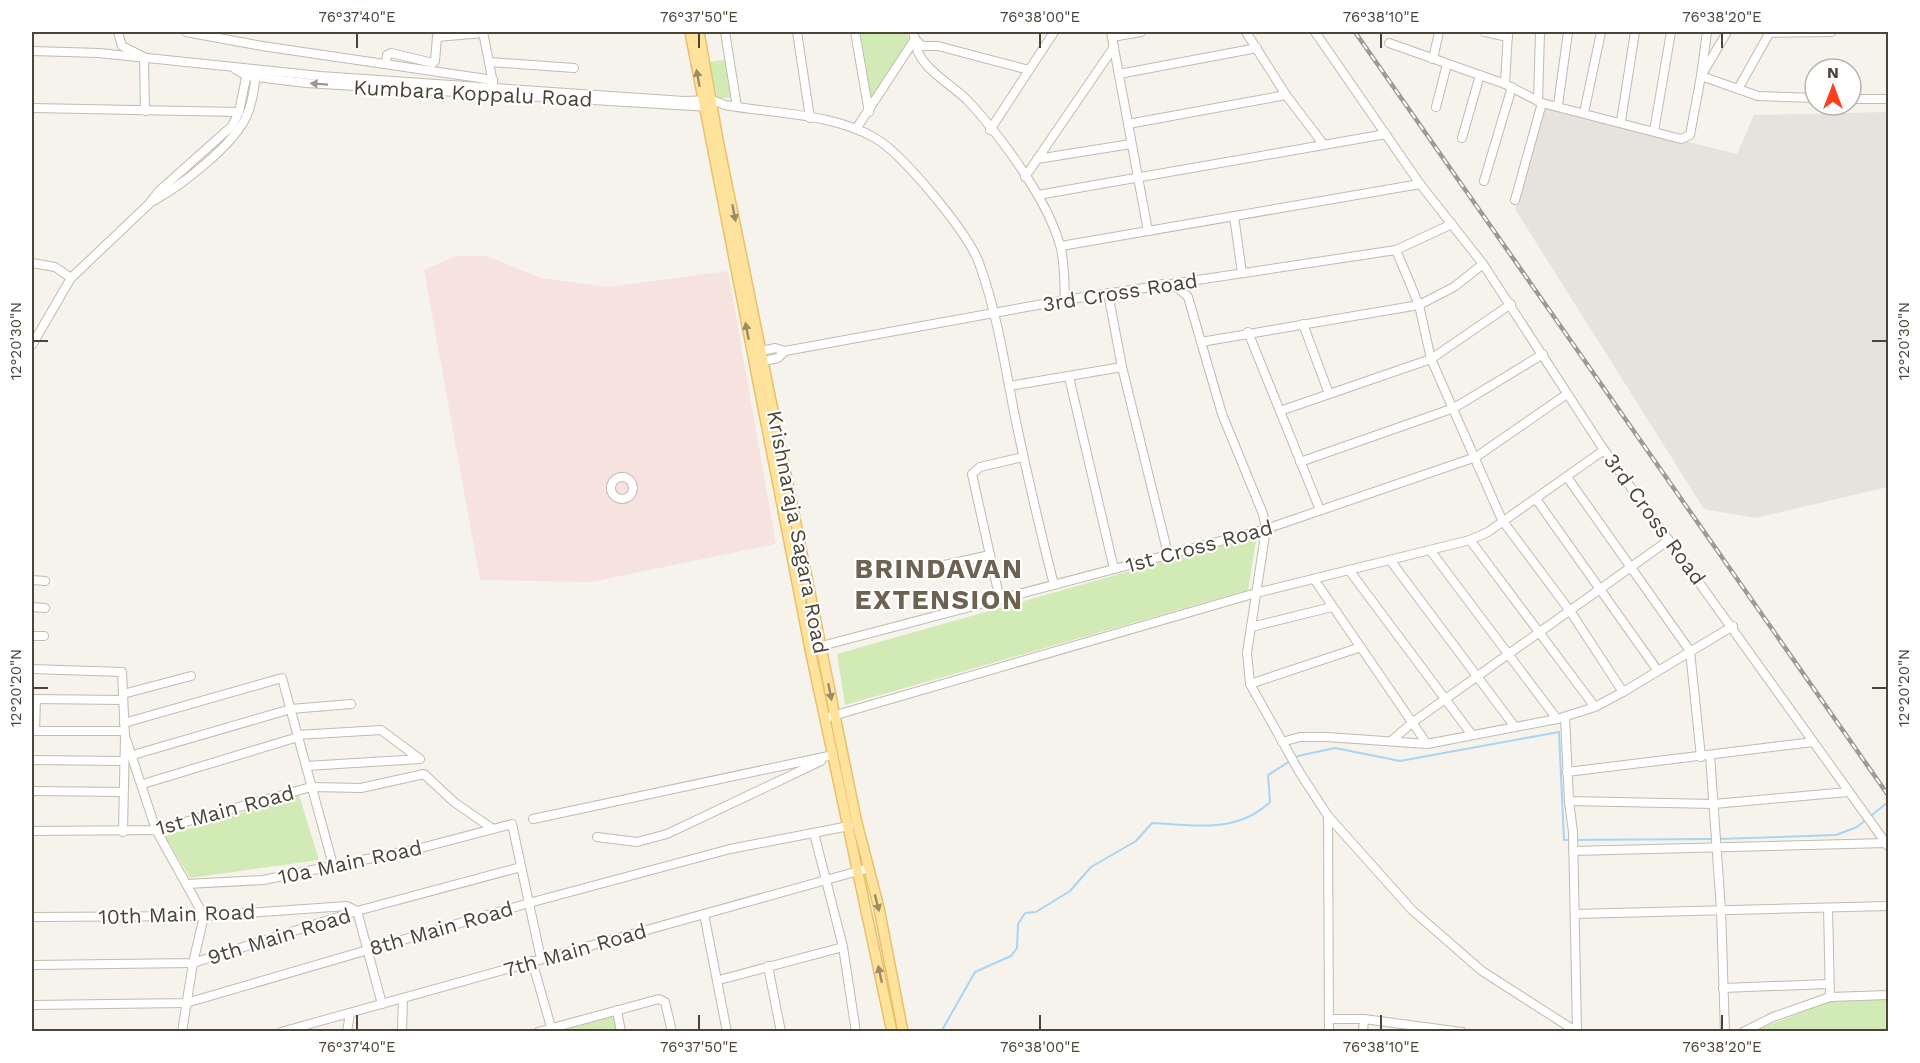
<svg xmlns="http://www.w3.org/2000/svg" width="1920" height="1063" viewBox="0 0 1920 1063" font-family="'Work Sans',sans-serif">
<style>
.industrial{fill:#e6e2dd}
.medical{fill:#f6e3e0}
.green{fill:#d2eab5}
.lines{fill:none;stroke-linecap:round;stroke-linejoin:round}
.stream{stroke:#a9d4f2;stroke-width:2}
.minor-casing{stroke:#c2bbae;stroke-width:10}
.major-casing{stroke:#e6c16a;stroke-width:12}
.minor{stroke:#fff;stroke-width:8}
.major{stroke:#ffe39c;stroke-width:9}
.rail-casing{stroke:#9a9a9a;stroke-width:4.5}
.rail{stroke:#fff;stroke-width:2;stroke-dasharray:7;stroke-linecap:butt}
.oneway{fill:#9c8c66}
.oneway2{fill:#9c9892}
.ticks{fill:none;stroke:#4b4439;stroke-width:2}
.labels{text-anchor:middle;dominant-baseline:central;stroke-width:4.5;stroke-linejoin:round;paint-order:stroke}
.street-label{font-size:21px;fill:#4b4439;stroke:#fff}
.district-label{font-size:27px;font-weight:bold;letter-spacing:1.5px;fill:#6e6250;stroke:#fff}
.neatline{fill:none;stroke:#4b4439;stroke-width:2}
.ticks-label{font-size:15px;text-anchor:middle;fill:#4b4439}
</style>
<rect width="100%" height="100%" fill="#f6f3ec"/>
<!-- industrial -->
<path class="industrial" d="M 1546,107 L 1737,154 L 1754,115 L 1888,112 L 1888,487 L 1755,518 L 1704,509 L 1515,209 Z"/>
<!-- medical -->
<path class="medical" d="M 456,256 L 487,256 L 541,278 L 608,287 L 728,271 L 776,544 L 591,582 L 480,580 L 424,270 Z"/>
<!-- green -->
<g class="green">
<path d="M 859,32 L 907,32 L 909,39 L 871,103 Z"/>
<path d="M 727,59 L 735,98 L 717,98 L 710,62 Z"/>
<path d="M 1257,535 L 1248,590 L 845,705 L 837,654 Z"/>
<path d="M 299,795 L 319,860 L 190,878 L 165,836 Z"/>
<path d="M 1888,999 L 1888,1031 L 1754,1031 L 1828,1002 Z"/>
<path d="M 614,1016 L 617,1031 L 553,1032 Z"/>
</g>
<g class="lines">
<!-- stream -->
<g class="stream">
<path d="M 1718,839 L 1836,835 L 1857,827 L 1888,802"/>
<path d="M 941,1032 L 975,972 L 1011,956 L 1017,948 L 1018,924 L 1025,913 L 1036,912 L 1070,891 L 1091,867 L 1136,841 L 1152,823 C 1195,825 1236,834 1270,802 L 1268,775 L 1298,756 L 1335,748 L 1400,761 L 1559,732 L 1564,840 L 1713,839"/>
</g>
<defs>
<g id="minor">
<path d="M 118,32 L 122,46 L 144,57 L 145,111"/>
<path d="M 186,32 L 262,46 L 493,80"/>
<path d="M 483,32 L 493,83"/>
<path d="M 725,32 L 737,107"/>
<path d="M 797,32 L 810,118"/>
<path d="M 855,32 L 869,112"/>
<path d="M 1111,32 L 1148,231"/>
<path d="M 1246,32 L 1286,95 L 1324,145"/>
<path d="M 1315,32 L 1420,184 L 1483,264 L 1604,450 L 1888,846"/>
<path d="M 1485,32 L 1508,37"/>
<path d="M 1508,32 L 1505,84 L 1542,103 L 1681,139 L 1690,135 L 1701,76 L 1727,32"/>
<path d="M 1707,32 L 1701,76 L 1758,96 L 1815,98"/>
<path d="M 1770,33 L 1831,32"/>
<path d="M 1112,37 L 1141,32"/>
<path d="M 915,39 C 916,68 952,83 970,103 C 1002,138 1047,199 1060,245 C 1065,262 1064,283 1065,300"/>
<path d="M 915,39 L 922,46 L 938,46 L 1029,70"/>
<path d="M 1389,43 L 1505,84"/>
<path d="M 32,51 L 99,53 L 320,76 L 684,101 L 712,100 L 725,105 C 774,114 832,113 875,138 C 903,154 968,233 979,263 C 997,312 1005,366 1015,417 C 1027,474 1040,530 1054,585"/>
<path d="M 1433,59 L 1439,32"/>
<path d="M 490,62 L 574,68"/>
<path d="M 386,63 L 387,55 L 391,53 L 433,63 L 435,61 L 437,37 L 483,33"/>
<path d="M 235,69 L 247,76 L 306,83 L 710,107"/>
<path d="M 1119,74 L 1257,48"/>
<path d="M 1738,89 L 1770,32"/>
<path d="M 1851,99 L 1888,99"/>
<path d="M 1538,101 L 1540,32"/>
<path d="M 1558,105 L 1568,32"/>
<path d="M 1436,107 L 1447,64"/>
<path d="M 32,108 L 239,112"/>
<path d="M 1584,113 L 1601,32"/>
<path d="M 1621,121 L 1635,32"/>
<path d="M 1128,124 L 1286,95"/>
<path d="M 856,129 L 915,39 L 913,32"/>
<path d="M 990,130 L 1054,32"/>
<path d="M 1654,131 L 1671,32"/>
<path d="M 1462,138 L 1480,75"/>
<path d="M 1037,159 L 1131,144"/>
<path d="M 1025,177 L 1114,47"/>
<path d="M 1484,181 L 1512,87"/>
<path d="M 1038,195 L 1386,134"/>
<path d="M 1515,200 L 1542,103"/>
<path d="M 153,201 C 181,186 235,144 247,115 C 253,102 254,88 256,74"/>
<path d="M 1234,216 L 1242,273"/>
<path d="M 1061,246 L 1420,184"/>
<path d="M 1396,250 L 1419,305 L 1431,359 L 1502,520 L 1570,611 L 1623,692"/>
<path d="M 32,263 L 55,267 L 71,278"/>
<path d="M 1162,284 L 1178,288 L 1188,297 L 1222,414 L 1263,514 L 1266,529 L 1247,653 L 1250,684 L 1300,773 L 1328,816 L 1412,910 L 1482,971 L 1577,1032"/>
<path d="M 1108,293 L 1122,367 L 1168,554"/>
<path d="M 1303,324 L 1329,394"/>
<path d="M 1248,332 L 1320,510"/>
<path d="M 1201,342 L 1419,305 L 1454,287 L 1483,264"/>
<path d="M 32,345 L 71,278 L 149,204 L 159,191 L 232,126 L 239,112 L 247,73"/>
<path d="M 757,352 L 775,348 L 785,351 L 1065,300 L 1396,250 L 1452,224"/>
<path d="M 760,362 L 778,358 L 785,351"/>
<path d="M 1069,377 L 1114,569"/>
<path d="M 1009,386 L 1122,367"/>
<path d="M 1280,411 L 1431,359 L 1511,304"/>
<path d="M 1300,462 L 1454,408 L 1543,354"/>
<path d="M 1567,477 L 1690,651 L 1701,757"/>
<circle cx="622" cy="488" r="11"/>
<path d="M 1536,499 L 1658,671"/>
<path d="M 1470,540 L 1595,707"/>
<path d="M 1430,550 L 1557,719"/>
<path d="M 1390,560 L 1515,727"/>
<path d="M 931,568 L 990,555"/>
<path d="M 1349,570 L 1472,735"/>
<path d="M 1314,579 L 1427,744"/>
<path d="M 32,580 L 45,581"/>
<path d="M 1000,600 L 972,474 L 980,467 L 1023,457"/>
<path d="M 32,607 L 45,608"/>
<path d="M 1251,627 L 1332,607"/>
<path d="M 32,636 L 44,636"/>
<path d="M 810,649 L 1266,529 L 1476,457 L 1567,394"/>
<path d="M 32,669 L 122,672 L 125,737 L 123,832"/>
<path d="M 1250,684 L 1361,647"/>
<path d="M 123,694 L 191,676"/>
<path d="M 32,699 L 123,700"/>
<path d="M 829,717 L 1256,593 L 1470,540 L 1488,532 L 1604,450"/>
<path d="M 1565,717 L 1569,801 L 1573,832 L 1577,1032"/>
<path d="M 124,723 L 282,678 L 333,865"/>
<path d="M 32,731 L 124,731"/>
<path d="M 35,731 L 36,699"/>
<path d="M 297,735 L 381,730 L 420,759 L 306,766"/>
<path d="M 126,739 L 156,830 L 204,916"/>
<path d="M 1391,741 L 1413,722 L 1669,540"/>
<path d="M 1282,742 L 1300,737 L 1327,737 L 1427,744 L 1557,719 L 1595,707 L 1623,692 L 1733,626"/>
<path d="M 133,755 L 291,709 L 351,704"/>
<path d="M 1710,755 L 1721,910 L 1725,1032"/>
<path d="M 32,760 L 123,761"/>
<path d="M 1567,772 L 1813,742"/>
<path d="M 143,784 L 298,737"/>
<path d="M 32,791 L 123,792"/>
<path d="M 1569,801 L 1714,804 L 1848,792"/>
<path d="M 1328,816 L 1329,1032"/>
<path d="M 533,819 L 833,755"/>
<path d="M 32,831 L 156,830 L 311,787 L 361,788 L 424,774 L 454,802 L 493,829"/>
<path d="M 814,833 L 843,947 L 856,1032"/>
<path d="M 597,837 L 637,842 L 667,834 L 821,761"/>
<path d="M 1573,851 L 1887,843"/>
<path d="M 187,884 L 263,880 L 417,849 L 512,824 L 541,959"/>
<path d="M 1828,908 L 1830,997"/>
<path d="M 704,914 L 727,1032"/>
<path d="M 1575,914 L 1888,906"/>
<path d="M 32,917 L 204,916 L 347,906 L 357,911 L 382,1004"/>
<path d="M 532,961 L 551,1027"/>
<path d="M 32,965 L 193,963 L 357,911 L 521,867"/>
<path d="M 768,966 L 781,1032"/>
<path d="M 719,980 L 843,947"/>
<path d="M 1723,988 L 1828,984"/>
<path d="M 32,1005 L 186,1003 L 529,903 L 730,849 L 849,826"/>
<path d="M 617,1010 L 621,1032"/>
<path d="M 1329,1019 L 1364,1019 L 1462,1032"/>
<path d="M 182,1032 L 193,963 L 204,916"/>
<path d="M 281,1032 L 869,868"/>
<path d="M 347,1032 L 350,1013"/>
<path d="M 402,1032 L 403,998"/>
<path d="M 538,1032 L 659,999 L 665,1002 L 672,1032"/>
<path d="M 1363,1032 L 1364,1019"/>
<path d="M 1743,1032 L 1773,1017 L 1830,997 L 1888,995"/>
</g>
<g id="major">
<path d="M 690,32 L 810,649 L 892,1032"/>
<path d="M 699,32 L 718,140 L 856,819 L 879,908 L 903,1032"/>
</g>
</defs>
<!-- minor casing -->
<use href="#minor" class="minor-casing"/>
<!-- major casing -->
<use href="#major" class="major-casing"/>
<!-- minor -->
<use href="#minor" class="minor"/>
<!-- major -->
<use href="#major" class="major"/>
<defs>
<path id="rail" d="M 1355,32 L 1888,795"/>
</defs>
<!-- rail casing -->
<use href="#rail" class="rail-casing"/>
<!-- rail -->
<use href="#rail" class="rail"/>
</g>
<!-- one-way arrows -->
<defs><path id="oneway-solid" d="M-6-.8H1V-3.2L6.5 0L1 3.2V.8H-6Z" transform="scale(1.5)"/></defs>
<g class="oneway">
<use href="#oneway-solid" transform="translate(698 78) rotate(-100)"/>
<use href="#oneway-solid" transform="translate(734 213) rotate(79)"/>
<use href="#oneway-solid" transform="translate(747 331) rotate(-101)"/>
<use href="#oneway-solid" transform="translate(830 692) rotate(79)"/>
<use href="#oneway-solid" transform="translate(877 903) rotate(76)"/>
<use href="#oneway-solid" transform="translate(880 974) rotate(-102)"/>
</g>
<use class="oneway2" href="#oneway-solid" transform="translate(319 84) rotate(-176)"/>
<!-- ticks -->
<path class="ticks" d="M 357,33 L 357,48M 699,33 L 699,48M 1040,33 L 1040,48M 1381,33 L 1381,48M 1722,33 L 1722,48M 33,341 L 48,341M 1872,341 L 1887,341M 33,688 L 48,688M 1872,688 L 1887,688M 357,1015 L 357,1030M 699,1015 L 699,1030M 1040,1015 L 1040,1030M 1381,1015 L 1381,1030M 1722,1015 L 1722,1030"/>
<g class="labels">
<!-- street labels -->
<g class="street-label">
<text transform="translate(473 93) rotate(3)">Kumbara Koppalu Road</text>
<text transform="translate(1120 292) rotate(-9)">3rd Cross Road</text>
<text transform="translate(1655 519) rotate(54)">3rd Cross Road</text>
<text transform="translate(798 532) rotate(79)">Krishnaraja Sagara Road</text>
<text transform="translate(1199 546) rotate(-15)">1st Cross Road</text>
<text transform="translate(225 810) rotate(-15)">1st Main Road</text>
<text transform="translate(350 862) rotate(-12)">10a Main Road</text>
<text transform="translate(177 914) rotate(-2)">10th Main Road</text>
<text transform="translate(441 928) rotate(-16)">8th Main Road</text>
<text transform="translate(279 936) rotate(-17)">9th Main Road</text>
<text transform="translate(575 950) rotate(-16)">7th Main Road</text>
</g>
<!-- district labels -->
<g class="district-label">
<text x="939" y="569">BRINDAVAN<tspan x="939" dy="31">EXTENSION</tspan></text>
</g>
</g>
<!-- border -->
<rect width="1920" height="1063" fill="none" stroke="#ffffff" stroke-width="66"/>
<!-- north arrow -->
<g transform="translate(1833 87)"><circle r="28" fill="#ffffff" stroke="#b7b4b0" stroke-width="1.5"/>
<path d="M0-4.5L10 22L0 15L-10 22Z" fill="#fc3f1d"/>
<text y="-9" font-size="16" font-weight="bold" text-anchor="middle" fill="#4b4439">N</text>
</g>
<rect x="33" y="33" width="1854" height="997" class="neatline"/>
<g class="ticks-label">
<text x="357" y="22">76°37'40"E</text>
<text x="699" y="22">76°37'50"E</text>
<text x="1040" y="22">76°38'00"E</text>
<text x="1381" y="22">76°38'10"E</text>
<text x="1722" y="22">76°38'20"E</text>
<text transform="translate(16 341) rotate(-90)" y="5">12°20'30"N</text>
<text transform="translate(1904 341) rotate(-90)" y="5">12°20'30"N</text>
<text transform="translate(16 688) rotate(-90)" y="5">12°20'20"N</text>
<text transform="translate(1904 688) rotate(-90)" y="5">12°20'20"N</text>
<text x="357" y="1052">76°37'40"E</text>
<text x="699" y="1052">76°37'50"E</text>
<text x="1040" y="1052">76°38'00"E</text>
<text x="1381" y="1052">76°38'10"E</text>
<text x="1722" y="1052">76°38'20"E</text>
</g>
</svg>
